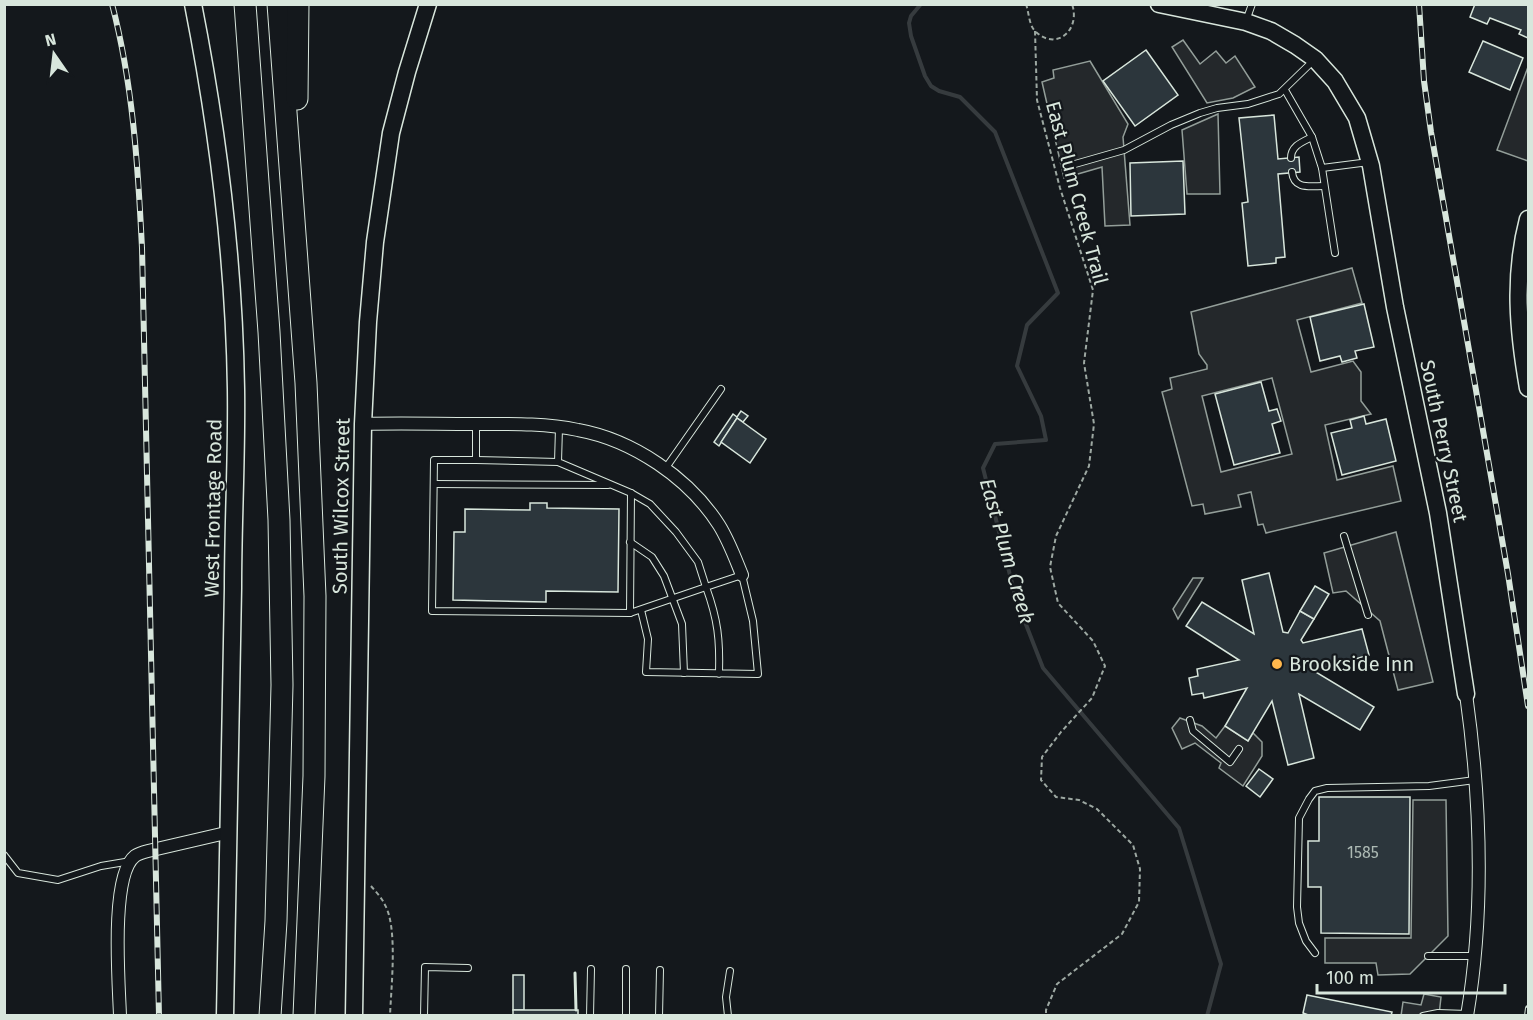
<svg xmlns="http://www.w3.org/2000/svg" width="1533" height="1020" viewBox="0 0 1533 1020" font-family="'Fira Sans',sans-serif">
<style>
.parking{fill:#24282b;stroke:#939e99;stroke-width:1.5;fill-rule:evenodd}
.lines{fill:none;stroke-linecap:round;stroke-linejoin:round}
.stream{stroke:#363b3e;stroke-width:4}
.building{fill:#2c363c;stroke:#d8e6dc;stroke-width:1.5}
.lane-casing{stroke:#d8e6dc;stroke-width:8}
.street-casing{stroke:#d8e6dc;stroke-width:14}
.secondary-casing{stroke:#d8e6dc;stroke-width:19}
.highway-casing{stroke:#d8e6dc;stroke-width:23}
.path{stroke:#9da8a2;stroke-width:2;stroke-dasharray:4.5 3;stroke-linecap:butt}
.lane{stroke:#14181c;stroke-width:6}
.street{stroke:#14181c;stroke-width:12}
.secondary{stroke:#14181c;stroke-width:16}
.highway{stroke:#14181c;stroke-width:21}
.rail-casing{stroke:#d8e6dc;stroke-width:6}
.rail{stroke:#14181c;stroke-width:4;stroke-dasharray:11;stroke-linecap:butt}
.wall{stroke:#d8e6dc;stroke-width:3}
.poi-dot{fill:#ffb74d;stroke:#14181c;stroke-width:2}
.labels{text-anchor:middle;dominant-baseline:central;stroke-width:4.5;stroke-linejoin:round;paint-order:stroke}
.number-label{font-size:16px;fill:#adbab4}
.street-label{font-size:20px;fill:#d8e6dc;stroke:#14181c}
.poi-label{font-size:20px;fill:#d8e6dc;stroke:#14181c;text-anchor:start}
.water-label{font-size:21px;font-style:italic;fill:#d8e6dc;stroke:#14181c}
</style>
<rect width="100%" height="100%" fill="#14181c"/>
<!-- parking -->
<g class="parking">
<path d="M 1183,40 L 1200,64 L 1216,51 L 1226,63 L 1235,56 L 1255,87 L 1233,98 L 1207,103 L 1172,47 Z"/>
<path d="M 1090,61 L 1128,124 L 1123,137 L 1130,225 L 1105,226 L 1102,167 L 1064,178 L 1042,82 L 1054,78 L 1053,70 Z"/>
<path d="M 1528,67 L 1528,161 L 1497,150 Z"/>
<path d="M 1218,114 L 1220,194 L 1187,194 L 1182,130 Z"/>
<path d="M 1352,268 L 1362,303 L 1297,320 L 1311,372 L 1353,361 L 1361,372 L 1361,401 L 1371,414 L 1325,425 L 1337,480 L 1393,466 L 1401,501 L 1266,533 L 1263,524 L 1258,525 L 1251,492 L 1238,495 L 1241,507 L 1205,514 L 1203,504 L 1192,506 L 1162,392 L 1172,389 L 1170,378 L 1207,369 L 1207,365 L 1199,354 L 1191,312 ZM 1272,378 L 1292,454 L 1221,472 L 1202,396 Z"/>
<path d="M 1396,532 L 1433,682 L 1398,690 L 1380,621 L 1346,591 L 1333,593 L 1324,553 Z"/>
<path d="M 1193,578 L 1203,578 L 1178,619 L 1173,609 Z"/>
<path d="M 1180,718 L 1202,726 L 1216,738 L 1225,726 L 1248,741 L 1253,733 L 1262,742 L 1262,756 L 1243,786 L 1219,768 L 1221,763 L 1195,743 L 1182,749 L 1172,728 Z"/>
<path d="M 1413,800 L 1446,800 L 1448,936 L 1410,974 L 1378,975 L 1376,963 L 1325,963 L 1325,938 L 1411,938 Z"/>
<path d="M 1424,994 L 1441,997 L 1439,1015 L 1401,1016 L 1403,1002 L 1421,1005 Z"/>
</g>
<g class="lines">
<!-- stream -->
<path class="stream" d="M 921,4 L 911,16 L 909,23 L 911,36 L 925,76 L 931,86 L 939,91 L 960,97 L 995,132 L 1058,293 L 1027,325 L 1017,366 L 1041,416 L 1046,440 L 995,444 L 983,468 L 1016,599 L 1043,668 L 1179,828 L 1221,964 L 1207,1016"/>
</g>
<!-- building -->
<g class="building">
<path d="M 1475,4 L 1528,4 L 1528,38 L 1519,34 L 1521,30 L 1490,18 L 1487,24 L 1470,17 Z"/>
<path d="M 1483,41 L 1523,58 L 1510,90 L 1469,72 Z"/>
<path d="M 1146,50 L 1178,95 L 1135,126 L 1103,81 Z"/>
<path d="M 1274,115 L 1278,159 L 1299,157 L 1300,172 L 1278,174 L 1285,257 L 1276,258 L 1276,263 L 1248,266 L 1242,203 L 1248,202 L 1239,118 Z"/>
<path d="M 1183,161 L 1185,214 L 1131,216 L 1130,163 Z"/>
<path d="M 1364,304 L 1374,347 L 1355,351 L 1357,358 L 1342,362 L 1340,356 L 1320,361 L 1310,317 Z"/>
<path d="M 1261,382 L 1269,411 L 1277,409 L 1281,421 L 1272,424 L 1280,453 L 1234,465 L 1215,394 Z"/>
<path d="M 741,411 L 748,416 L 743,422 L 737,418 L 719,446 L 714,442 L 733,414 L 737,417 Z"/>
<path d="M 1364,416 L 1366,424 L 1386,419 L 1396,461 L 1342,475 L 1331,433 L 1352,428 L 1350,420 Z"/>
<path d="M 737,418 L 766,439 L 750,463 L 721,442 Z"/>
<path d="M 530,503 L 547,503 L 547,508 L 619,509 L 618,592 L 546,591 L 546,602 L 453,600 L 454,532 L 465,532 L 465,509 L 530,510 Z"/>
<path d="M 1269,573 L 1283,632 L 1288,633 L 1300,611 L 1314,619 L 1301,640 L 1303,643 L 1362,629 L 1369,655 L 1314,671 L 1374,707 L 1360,730 L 1299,694 L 1314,758 L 1288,765 L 1272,701 L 1248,741 L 1225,726 L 1247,688 L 1204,698 L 1203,693 L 1192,695 L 1189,678 L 1198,676 L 1197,669 L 1239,660 L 1186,626 L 1202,602 L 1254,634 L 1242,580 Z"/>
<path d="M 1315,586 L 1329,594 L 1314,619 L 1300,611 Z"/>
<path d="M 1259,769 L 1273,779 L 1260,797 L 1246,786 Z"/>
<path d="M 1319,797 L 1410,797 L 1409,934 L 1321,933 L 1321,887 L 1308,887 L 1308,841 L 1319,841 Z"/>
<rect x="513" y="975" width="11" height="35"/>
<path d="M 1307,995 L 1392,1012 L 1391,1016 L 1311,1016 L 1303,1013 Z"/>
<rect x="513" y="1010" width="65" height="6"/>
</g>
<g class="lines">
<defs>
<g id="lane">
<path d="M 1246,21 L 1252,4"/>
<path d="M 1285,90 L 1312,137 L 1322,168 L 1369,162"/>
<path d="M 1291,158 C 1291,146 1302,142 1312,137"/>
<path d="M 1075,164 L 1124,150 L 1171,125 L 1200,113 L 1217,108 L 1248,104 L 1279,94 L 1314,60"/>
<path d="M 1322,168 L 1335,253"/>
<path d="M 1292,172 C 1294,190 1310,186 1324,186"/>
<path d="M 476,424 L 476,460 L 434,460 L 432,611 L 630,613 L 631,493"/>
<path d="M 559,428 L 558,462 L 631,493 L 650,504 L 676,532 L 698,562 L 706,587 L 630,613"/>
<path d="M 476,460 L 558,462"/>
<path d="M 665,469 L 721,389"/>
<path d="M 435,484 L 608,485"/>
<path d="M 1344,536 L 1368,615"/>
<path d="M 630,542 L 652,557 L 664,576 L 682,624 L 684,673"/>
<path d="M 641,610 L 648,639 L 646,672 L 758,674 L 753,621 L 742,575 L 706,587 C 718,620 720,640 719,674"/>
<path d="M 1190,720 L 1193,731 L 1230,762 L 1239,749"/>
<path d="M 4,855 L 18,873 L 58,880 L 101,866 L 131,861"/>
<path d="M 1315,953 L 1306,941 L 1299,923 L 1297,907 L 1299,818 L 1309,799 L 1315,791 L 1327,788 L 1429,786 L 1475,780"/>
<path d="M 1428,956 L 1475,956"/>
<path d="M 626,969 L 626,1016"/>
<path d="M 424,1016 L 425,967 L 468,968"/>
<path d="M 590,1016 L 591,969"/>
<path d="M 659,1016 L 660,970"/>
<path d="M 728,1016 L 726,997 L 730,971"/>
<path d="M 1423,1016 L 1438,1013 L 1468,1014"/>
</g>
<g id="street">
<path d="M 363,424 C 400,423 436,424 473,424 C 508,424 544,423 578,430 C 633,440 689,478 719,525 C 729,541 735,558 742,575"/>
<path d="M 1466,694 C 1481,801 1485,909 1467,1016"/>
<path d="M 120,1016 C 119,984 110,875 135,856 C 138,854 144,852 148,851 L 230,832"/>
</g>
<g id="secondary">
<path d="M 193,4 C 218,131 234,260 236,389 C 237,455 233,521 233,588 C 231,730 229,873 225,1016"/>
<path d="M 1159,4 L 1246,22 L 1271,31 L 1295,45 L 1315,59 L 1335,81 L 1357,118 L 1371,166 L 1395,307 L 1438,513 L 1466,694"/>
<path d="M 1528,219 C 1513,276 1518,331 1528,388"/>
<path d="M 354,1016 L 363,424 L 368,322 L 375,242 L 391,133 L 407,72 L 428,4"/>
</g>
<g id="highway">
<path d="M 245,4 L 269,332 L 279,520 L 282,685 L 276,921 L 270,1016"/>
<path d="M 278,4 L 306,383 L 315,596 L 314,776 L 304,1016"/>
<path d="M 297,99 L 298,4"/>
</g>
</defs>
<!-- lane casing -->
<use href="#lane" class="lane-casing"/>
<!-- street casing -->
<use href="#street" class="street-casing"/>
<!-- secondary casing -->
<use href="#secondary" class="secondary-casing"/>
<!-- highway casing -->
<use href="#highway" class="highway-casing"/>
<!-- path -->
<g class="path">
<path d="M 1026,4 C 1029,13 1029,25 1035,31 C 1056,52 1081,30 1072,4"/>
<path d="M 1035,31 L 1037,100 L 1060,188 L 1093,290 L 1084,363 L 1094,424 L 1089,466 L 1056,536 L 1050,567 L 1058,603 L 1093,641 L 1105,666 L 1092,698 L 1061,732 L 1042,757 L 1041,780 L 1056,797 L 1079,800 L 1097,809 L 1133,845 L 1140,869 L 1139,902 L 1122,934 L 1057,984 L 1046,1010 L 1046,1016"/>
<path d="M 371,886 C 376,892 382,898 385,905 C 398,928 391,988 390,1016"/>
</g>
<!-- lane -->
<use href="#lane" class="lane"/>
<!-- street -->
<use href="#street" class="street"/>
<!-- secondary -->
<use href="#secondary" class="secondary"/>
<!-- highway -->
<use href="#highway" class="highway"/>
<defs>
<g id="rail">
<path d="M 112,4 C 133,84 138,167 142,248 L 159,1016"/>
<path d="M 1419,4 L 1424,81 L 1431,132 L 1508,574 L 1528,706"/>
<path d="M 1527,1016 L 1528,1008"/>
</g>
</defs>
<!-- rail casing -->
<use href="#rail" class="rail-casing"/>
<!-- rail -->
<use href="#rail" class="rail"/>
<!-- wall -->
<path class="wall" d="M 575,973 L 576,1010"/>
</g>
<!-- markers -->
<circle class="poi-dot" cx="1277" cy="664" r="6"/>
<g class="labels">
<!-- number labels -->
<g class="number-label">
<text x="1363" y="852">1585</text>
</g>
<!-- street labels -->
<g class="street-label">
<text transform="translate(1077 193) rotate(75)">East Plum Creek Trail</text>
<text transform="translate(1444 441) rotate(78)">South Perry Street</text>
<text transform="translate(341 506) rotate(-89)">South Wilcox Street</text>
<text transform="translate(213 508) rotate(-89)">West Frontage Road</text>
</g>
<!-- poi labels -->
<g class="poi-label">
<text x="1289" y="664">Brookside Inn</text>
</g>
<!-- water labels -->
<g class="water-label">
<text transform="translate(1007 551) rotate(74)">East Plum Creek</text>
</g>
</g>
<!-- border -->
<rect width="1533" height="1020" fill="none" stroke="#d8e6dc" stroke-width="12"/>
<!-- north arrow -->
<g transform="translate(54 54) rotate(346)" stroke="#14181c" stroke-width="4.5" paint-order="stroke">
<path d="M0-4.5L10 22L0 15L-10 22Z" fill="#d8e6dc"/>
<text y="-9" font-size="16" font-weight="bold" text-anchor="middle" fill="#d8e6dc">N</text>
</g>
<!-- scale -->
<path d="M1317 984v9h188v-9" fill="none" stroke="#d8e6dc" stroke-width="3"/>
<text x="1326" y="984" font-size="18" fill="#d8e6dc" stroke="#14181c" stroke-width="4.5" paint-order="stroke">100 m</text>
</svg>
